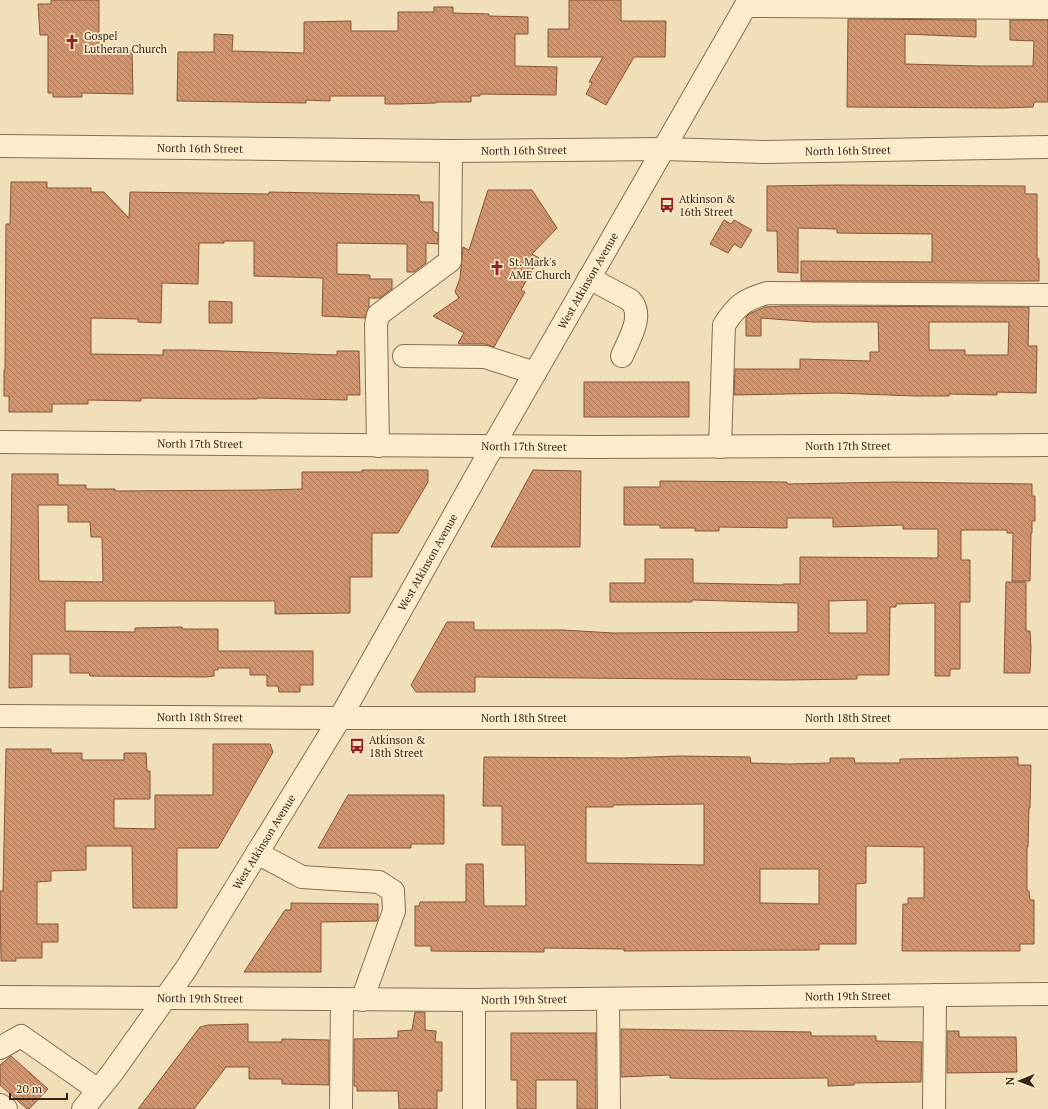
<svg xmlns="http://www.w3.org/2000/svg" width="1048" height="1109" viewBox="0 0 1048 1109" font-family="'PT Serif',serif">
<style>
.building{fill:url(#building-back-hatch);stroke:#885537;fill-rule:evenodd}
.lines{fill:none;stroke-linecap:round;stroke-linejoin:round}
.minor-casing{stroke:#876e53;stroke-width:24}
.minor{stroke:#fbeccc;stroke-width:22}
.labels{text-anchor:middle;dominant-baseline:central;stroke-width:3.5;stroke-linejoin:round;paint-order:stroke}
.poi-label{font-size:11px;fill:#352619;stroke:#f7e9c9;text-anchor:start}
.street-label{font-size:11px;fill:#352619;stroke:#f7e9c9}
</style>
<defs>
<pattern id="building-back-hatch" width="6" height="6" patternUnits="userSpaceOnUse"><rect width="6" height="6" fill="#d1946c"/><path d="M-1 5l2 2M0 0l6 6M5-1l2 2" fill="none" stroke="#aa7958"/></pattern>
</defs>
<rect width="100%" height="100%" fill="#f0dfb9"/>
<!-- building -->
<g class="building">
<path d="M 51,0 L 99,0 L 99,51 L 132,51 L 133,94 L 82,93 L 82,97 L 53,97 L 53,93 L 48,93 L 48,35 L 40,35 L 38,4 L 51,4 Z"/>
<path d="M 569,0 L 621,0 L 621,21 L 666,21 L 665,57 L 634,57 L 606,105 L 586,94 L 592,83 L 589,82 L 603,57 L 548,57 L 548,29 L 569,29 Z"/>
<path d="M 434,7 L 453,7 L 453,13 L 489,14 L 489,16 L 528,17 L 528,34 L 515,34 L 515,66 L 557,67 L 556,95 L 480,94 L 480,96 L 471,96 L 471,102 L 436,102 L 436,103 L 399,104 L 385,104 L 385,96 L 330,96 L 330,101 L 306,100 L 306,103 L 177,101 L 178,52 L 214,52 L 214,34 L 233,35 L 232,51 L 304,53 L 304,22 L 351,21 L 351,31 L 398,31 L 398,12 L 434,12 Z"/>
<path d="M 848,19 L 976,20 L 976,37 L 905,34 L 905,64 L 979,66 L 1033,66 L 1034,41 L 1010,40 L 1010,20 L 1048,20 L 1048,102 L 1034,102 L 1033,107 L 1002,108 L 847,107 Z"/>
<path d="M 11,182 L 47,182 L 47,188 L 91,188 L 91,192 L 104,192 L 129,218 L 130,192 L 269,194 L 269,192 L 419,195 L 420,202 L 433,202 L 433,231 L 438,233 L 438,244 L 426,243 L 426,263 L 414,272 L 407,272 L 407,244 L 337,243 L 337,274 L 370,275 L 370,279 L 392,279 L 392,289 L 380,298 L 369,298 L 369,308 L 365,318 L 322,316 L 323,278 L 254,276 L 254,241 L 224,241 L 224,243 L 199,243 L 198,284 L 162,283 L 161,323 L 138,322 L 138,319 L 91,318 L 91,354 L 163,355 L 163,350 L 195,350 L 337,355 L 337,351 L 359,351 L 360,395 L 347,395 L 347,400 L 257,398 L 257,399 L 222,399 L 141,398 L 141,401 L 88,400 L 88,404 L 52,404 L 52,412 L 9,412 L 9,396 L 4,396 L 4,370 L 5,370 L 6,224 L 10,224 Z"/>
<path d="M 837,185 L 1025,186 L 1025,194 L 1037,194 L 1037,259 L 1039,259 L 1039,281 L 801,281 L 801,261 L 932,262 L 932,234 L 837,233 L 837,229 L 798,228 L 798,273 L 778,272 L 777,231 L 767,231 L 767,186 Z"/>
<path d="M 488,190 L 532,190 L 557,228 L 532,254 L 539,258 L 521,290 L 525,292 L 494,347 L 485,344 L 460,344 L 458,343 L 464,333 L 433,316 L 459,298 L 455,292 L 460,278 L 463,247 L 469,250 Z"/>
<path d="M 724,220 L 731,224 L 734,220 L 752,230 L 741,248 L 734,244 L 728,253 L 710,244 Z"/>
<path d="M 209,301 L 232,302 L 232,323 L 209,323 Z"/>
<path d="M 783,306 L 1029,307 L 1028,346 L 1037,346 L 1036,393 L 997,392 L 997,395 L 949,394 L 949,396 L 915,396 L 835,393 L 734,395 L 735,369 L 800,369 L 800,359 L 870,361 L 870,352 L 879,352 L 878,322 L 813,322 L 761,318 L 761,336 L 746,336 L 746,317 L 749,314 L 765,307 ZM 929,322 L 1009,322 L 1008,355 L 965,355 L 965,350 L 929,350 Z"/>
<rect x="584" y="382" width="105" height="35"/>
<path d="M 362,470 L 428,470 L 428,482 L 398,533 L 372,533 L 372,577 L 350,577 L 350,613 L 275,614 L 275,601 L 65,601 L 65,631 L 135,632 L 135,628 L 182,627 L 182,629 L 218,629 L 218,651 L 313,651 L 313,685 L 300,685 L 300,692 L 279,692 L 278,686 L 267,686 L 267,675 L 250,675 L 250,668 L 218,668 L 218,670 L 214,670 L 214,676 L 205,677 L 90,676 L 89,673 L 70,673 L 70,654 L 32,654 L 32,687 L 9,688 L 12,474 L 58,474 L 58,485 L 86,485 L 86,489 L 115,489 L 115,491 L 265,490 L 302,489 L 302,472 L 362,472 ZM 38,505 L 68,505 L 68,522 L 90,522 L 91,537 L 102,537 L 103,582 L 39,581 Z"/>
<path d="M 533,470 L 581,471 L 580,547 L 491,547 Z"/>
<path d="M 660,481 L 787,482 L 787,484 L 894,482 L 1032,484 L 1032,496 L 1035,496 L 1035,521 L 1032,521 L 1032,533 L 1031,533 L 1030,581 L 1012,581 L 1013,533 L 1007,533 L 1007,530 L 961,530 L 961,560 L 970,560 L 970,602 L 960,602 L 960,669 L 950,669 L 950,676 L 935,676 L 935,603 L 896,604 L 896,607 L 890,607 L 889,675 L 857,675 L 857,679 L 786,680 L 475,677 L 475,692 L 416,692 L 411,685 L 447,622 L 474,622 L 474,630 L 563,630 L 613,633 L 798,632 L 798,603 L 692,600 L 692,602 L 610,602 L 610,583 L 645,583 L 645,559 L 693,559 L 693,583 L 783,585 L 783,584 L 800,584 L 800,557 L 938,558 L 938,529 L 903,529 L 903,525 L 833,527 L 833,518 L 787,518 L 787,528 L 719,527 L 719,531 L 695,531 L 695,528 L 660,528 L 660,525 L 624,525 L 624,487 L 660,487 ZM 867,600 L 867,633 L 829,633 L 829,601 Z"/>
<path d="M 1006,582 L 1026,582 L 1026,631 L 1030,631 L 1031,648 L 1030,673 L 1004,673 Z"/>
<path d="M 213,744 L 270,744 L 273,752 L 218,848 L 177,848 L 177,908 L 133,908 L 132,846 L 86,846 L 86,870 L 51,871 L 51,881 L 37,882 L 37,924 L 58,924 L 58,942 L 42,942 L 42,958 L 16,958 L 16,961 L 1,961 L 0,891 L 3,891 L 6,749 L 51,749 L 51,753 L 82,753 L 82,760 L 124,760 L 124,753 L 146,753 L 147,771 L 150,771 L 150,799 L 114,799 L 114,828 L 155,829 L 155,795 L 213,795 Z"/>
<path d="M 680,756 L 750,757 L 751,763 L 789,764 L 830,763 L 830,758 L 854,758 L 855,763 L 900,763 L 900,759 L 1018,757 L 1018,765 L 1031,765 L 1030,808 L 1029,808 L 1028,847 L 1027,847 L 1027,891 L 1029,891 L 1030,900 L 1034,900 L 1034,944 L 1020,944 L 1020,951 L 902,951 L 903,904 L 908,904 L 908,898 L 924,898 L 924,847 L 866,846 L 866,883 L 856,884 L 856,944 L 819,944 L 819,950 L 624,951 L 624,949 L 544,948 L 544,952 L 431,951 L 431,946 L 415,946 L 415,906 L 419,906 L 420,902 L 466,902 L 466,864 L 483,864 L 484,906 L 526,906 L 525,845 L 502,845 L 502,806 L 483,806 L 484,757 L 622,758 ZM 704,804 L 704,865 L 586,863 L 586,807 L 613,807 L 613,805 ZM 760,869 L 819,869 L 819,904 L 760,903 Z"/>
<path d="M 348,795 L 444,795 L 444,844 L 411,844 L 411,848 L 318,848 Z"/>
<path d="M 291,903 L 378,904 L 378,918 L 377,921 L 321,922 L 321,972 L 244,972 L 285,910 L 291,910 Z"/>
<path d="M 415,1012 L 425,1012 L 425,1030 L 436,1031 L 435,1042 L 442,1042 L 442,1091 L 437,1091 L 437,1109 L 399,1109 L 398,1091 L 357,1091 L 357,1086 L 354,1086 L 354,1039 L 398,1038 L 398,1031 L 412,1030 Z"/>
<path d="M 248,1024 L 248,1042 L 282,1042 L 282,1039 L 329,1040 L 329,1085 L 282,1084 L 282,1079 L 249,1079 L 249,1067 L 226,1067 L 194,1109 L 138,1109 L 200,1027 L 208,1025 Z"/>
<path d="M 621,1029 L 811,1032 L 811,1036 L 876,1036 L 876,1041 L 922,1042 L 921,1082 L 854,1083 L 854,1085 L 828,1086 L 828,1078 L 711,1079 L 670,1078 L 670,1075 L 621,1077 Z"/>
<path d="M 947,1031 L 959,1031 L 959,1037 L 1016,1037 L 1017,1072 L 947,1073 Z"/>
<path d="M 511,1033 L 596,1033 L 596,1109 L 577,1109 L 577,1080 L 536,1080 L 536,1109 L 517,1109 L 517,1080 L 511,1080 Z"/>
<path d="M 11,1056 L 48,1089 L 29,1109 L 27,1109 L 0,1085 L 0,1065 Z"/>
</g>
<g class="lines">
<defs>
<g id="minor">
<path d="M 746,6 L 1048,8"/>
<path id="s1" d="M 0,146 L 451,151 L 664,149 L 764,152 L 1048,147"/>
<path d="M 589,278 L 630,300 C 645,315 629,339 622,356"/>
<path d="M 404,356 L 485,357 L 535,373"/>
<path id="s2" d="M 0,442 L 593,447 L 1048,445"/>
<path d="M 378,446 L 376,325 L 378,315 L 450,261 L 451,151"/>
<path d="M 720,447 L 724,325 C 737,305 744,300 767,293 L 1048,295"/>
<path id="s3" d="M 0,716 L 340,718 L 1048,718"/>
<path d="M 257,853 L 302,877 L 379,882 L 393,891 L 394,911 L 362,1000"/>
<path id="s4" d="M 0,997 L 474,1000 L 1048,994"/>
<path d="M 608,999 L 609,1109"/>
<path d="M 0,1048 L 21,1036 L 98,1090"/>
<path d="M 0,1105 L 6,1109"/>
<path id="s5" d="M 83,1109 L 112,1073 L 186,969 L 340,718 L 493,446 L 749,0"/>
<path d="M 341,1109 L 342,1000"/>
<path d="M 474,1109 L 474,1000"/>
<path d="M 934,1109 L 935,995"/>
</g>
</defs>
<!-- minor casing -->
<use href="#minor" class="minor-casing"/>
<!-- minor -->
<use href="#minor" class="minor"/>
</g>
<!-- icons -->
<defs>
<symbol id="church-bare" viewBox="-9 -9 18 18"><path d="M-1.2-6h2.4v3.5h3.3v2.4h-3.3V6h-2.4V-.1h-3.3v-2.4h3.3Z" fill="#9a1f23" stroke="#f7e9c9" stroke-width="2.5" paint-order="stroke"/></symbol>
<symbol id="bus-bare" viewBox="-9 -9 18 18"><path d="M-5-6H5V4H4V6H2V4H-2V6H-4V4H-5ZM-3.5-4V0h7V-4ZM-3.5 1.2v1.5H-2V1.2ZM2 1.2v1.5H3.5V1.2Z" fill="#9a1f23" stroke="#f7e9c9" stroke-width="2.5" paint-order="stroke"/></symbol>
</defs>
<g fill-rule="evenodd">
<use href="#church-bare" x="61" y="31" width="22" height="22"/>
<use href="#bus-bare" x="656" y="194" width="22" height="22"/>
<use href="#church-bare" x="486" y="257" width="22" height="22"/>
<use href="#bus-bare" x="346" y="735" width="22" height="22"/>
</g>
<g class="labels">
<!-- poi labels -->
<g class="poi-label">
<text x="84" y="36">Gospel<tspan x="84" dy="13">Lutheran Church</tspan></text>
<text x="679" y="199">Atkinson &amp;<tspan x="679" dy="13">16th Street</tspan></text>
<text x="509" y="262">St. Mark's<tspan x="509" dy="13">AME Church</tspan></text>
<text x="369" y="740">Atkinson &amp;<tspan x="369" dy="13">18th Street</tspan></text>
</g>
<!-- street labels -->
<g class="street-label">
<text stroke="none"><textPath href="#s1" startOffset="200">North 16th Street</textPath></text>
<text stroke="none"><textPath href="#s1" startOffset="524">North 16th Street</textPath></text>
<text stroke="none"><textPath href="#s1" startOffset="848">North 16th Street</textPath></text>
<text stroke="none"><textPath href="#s5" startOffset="971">West Atkinson Avenue</textPath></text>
<text stroke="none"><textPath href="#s2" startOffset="200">North 17th Street</textPath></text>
<text stroke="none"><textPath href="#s2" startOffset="524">North 17th Street</textPath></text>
<text stroke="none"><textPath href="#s2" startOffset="848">North 17th Street</textPath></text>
<text stroke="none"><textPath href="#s5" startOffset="647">West Atkinson Avenue</textPath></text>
<text stroke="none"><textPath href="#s3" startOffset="200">North 18th Street</textPath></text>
<text stroke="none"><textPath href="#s3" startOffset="524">North 18th Street</textPath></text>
<text stroke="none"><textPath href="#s3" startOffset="848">North 18th Street</textPath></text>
<text stroke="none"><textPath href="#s5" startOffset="323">West Atkinson Avenue</textPath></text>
<text stroke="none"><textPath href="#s4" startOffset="848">North 19th Street</textPath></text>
<text stroke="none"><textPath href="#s4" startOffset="200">North 19th Street</textPath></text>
<text stroke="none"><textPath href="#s4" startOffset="524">North 19th Street</textPath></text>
</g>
</g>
<!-- north arrow -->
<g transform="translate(1020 1081) rotate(269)" stroke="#f7e9c9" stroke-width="3" paint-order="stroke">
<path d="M0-3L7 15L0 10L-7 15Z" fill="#352619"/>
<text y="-6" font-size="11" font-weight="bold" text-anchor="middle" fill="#352619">N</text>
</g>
<!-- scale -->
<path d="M10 1093v6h57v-6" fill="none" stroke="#352619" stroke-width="2"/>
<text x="16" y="1093" font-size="12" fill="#352619" stroke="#f7e9c9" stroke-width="3" paint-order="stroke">20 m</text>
</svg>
